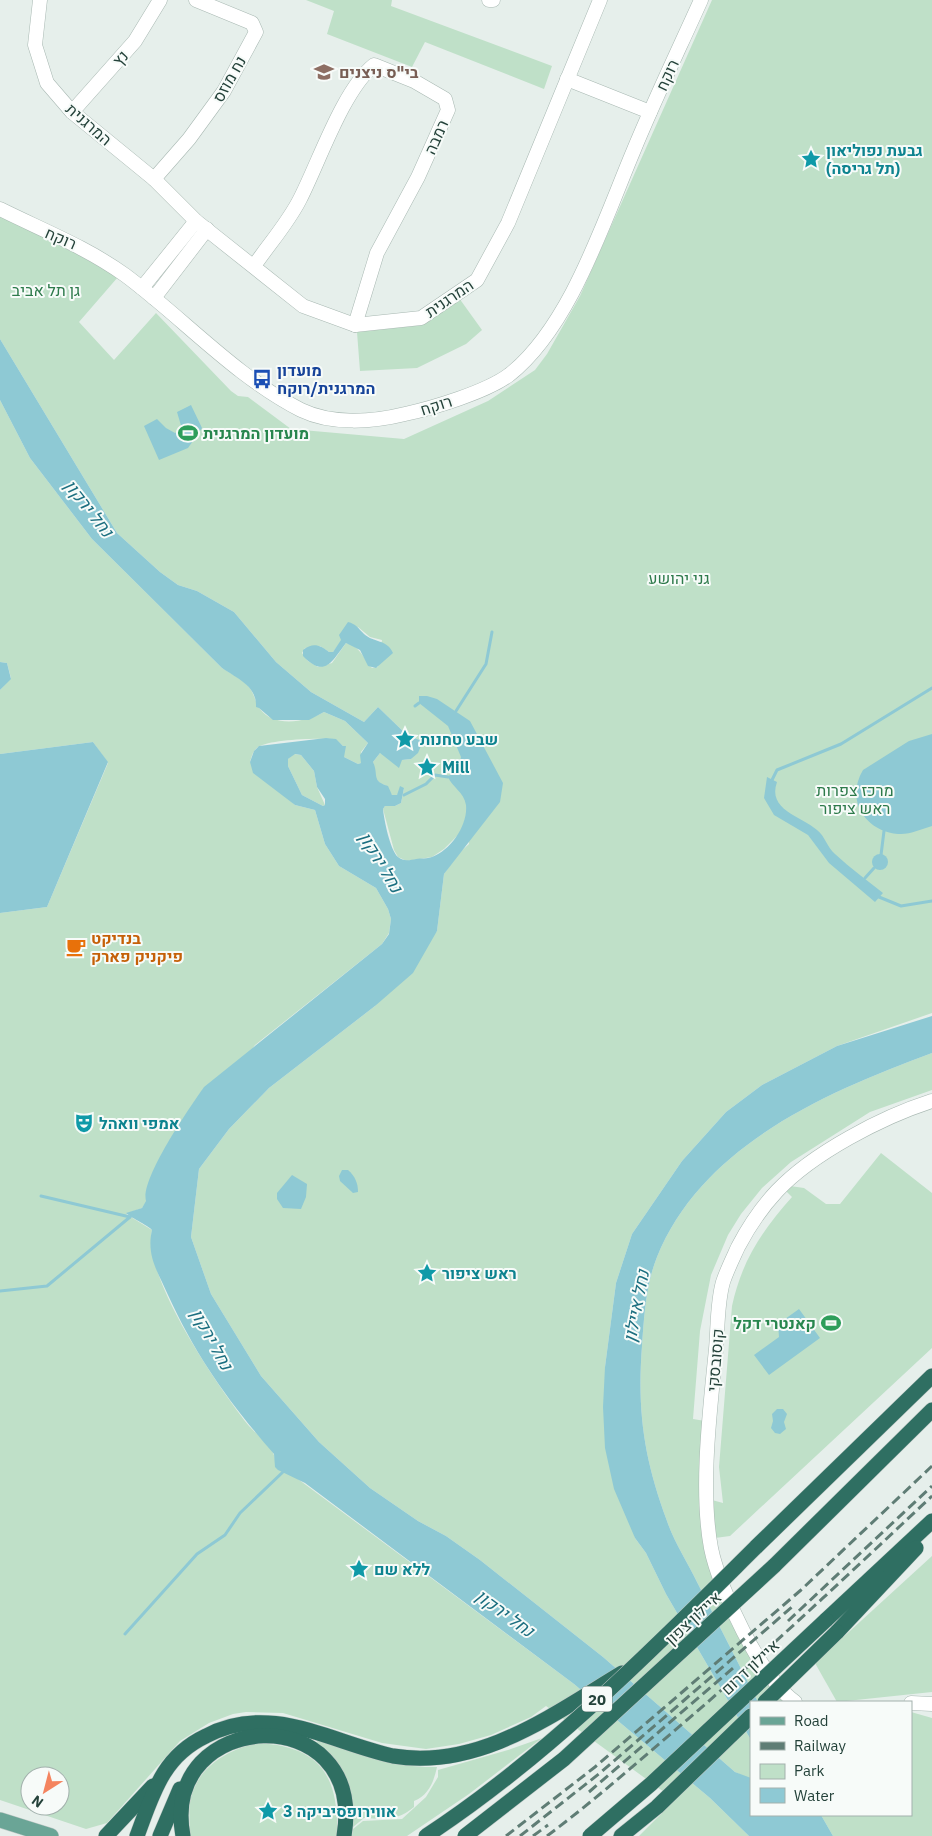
<svg xmlns="http://www.w3.org/2000/svg" width="932" height="1836" viewBox="0 0 932 1836" font-family="'IBM Plex Sans',Heebo,sans-serif">
<style>
.green{fill:#bfe0c8;fill-rule:evenodd}
.water{fill:#8ec9d4;fill-rule:evenodd}
.lines{fill:none;stroke-linecap:round;stroke-linejoin:round}
.stream{stroke:#8ec9d4;stroke-width:3}
.minor-casing{stroke:#a8b8b2;stroke-width:15}
.major-casing{stroke:#c2cac8;stroke-width:16}
.highway-casing{stroke:#c2cac8;stroke-width:16}
.minor{stroke:#fff;stroke-width:14}
.major{stroke:#6aa596;stroke-width:15}
.highway{stroke:#2f6f62;stroke-width:15}
.rail{stroke:#5f7d75;stroke-width:3;stroke-dasharray:10 5;stroke-linecap:butt}
.highway-bridge-casing{stroke:#c2cac8;stroke-width:16;stroke-linecap:butt}
.highway-bridge{stroke:#2f6f62;stroke-width:15}
.labels{text-anchor:middle;dominant-baseline:central;stroke-width:4;stroke-linejoin:round;paint-order:stroke}
.shield{fill:#f7fbf9;stroke:#637a73;stroke-width:1}
.shield-label{font-size:15px;font-weight:bold;fill:#24423a}
.street-label{font-size:16px;fill:#24423a;stroke:#f7fbf9}
.education-label{font-size:16px;font-weight:bold;fill:#785e54;stroke:#f7fbf9;text-anchor:start}
.culture-label{font-size:16px;font-weight:bold;fill:#0d838f;stroke:#f7fbf9;text-anchor:start}
.park-label{font-size:16px;fill:#2d7a4b;stroke:#f7fbf9}
.transit-label{font-size:16px;font-weight:bold;fill:#164399;stroke:#f7fbf9;text-anchor:start}
.leisure-label{font-size:16px;font-weight:bold;fill:#27864d;stroke:#f7fbf9;text-anchor:start}
.food-label{font-size:16px;font-weight:bold;fill:#c56008;stroke:#f7fbf9;text-anchor:start}
.water-label{font-size:18px;font-style:italic;fill:#1c6f80;stroke:#f7fbf9}
</style>
<rect width="100%" height="100%" fill="#e6efeb"/>
<!-- green -->
<g class="green">
<path d="M 306,0 L 392,0 L 391,6 L 552,66 L 544,89 L 425,42 L 412,67 L 327,34 L 334,11 Z"/>
<path d="M 712,0 L 932,0 L 932,1013 L 837,1046 L 762,1085 L 726,1112 L 682,1161 L 632,1234 L 616,1283 L 605,1367 L 635,1538 L 646,1553 L 666,1594 L 751,1740 L 750,1779 L 735,1772 L 603,1657 L 480,1560 L 446,1536 L 418,1521 L 370,1488 L 319,1442 L 261,1376 L 211,1294 L 191,1237 L 199,1169 L 229,1129 L 269,1088 L 375,1006 L 437,931 L 444,874 L 456,856 L 469,844 L 466,820 L 459,834 L 444,849 L 432,857 L 407,861 L 398,857 L 394,850 L 383,809 L 385,806 L 395,806 L 401,803 L 404,788 L 396,796 L 392,795 L 385,785 L 381,784 L 376,779 L 373,762 L 380,753 L 402,760 L 411,759 L 423,741 L 408,736 L 378,707 L 364,722 L 311,692 L 276,662 L 234,612 L 197,591 L 178,585 L 160,572 L 117,533 L 0,339 L 0,214 C 41,231 79,256 118,277 L 79,322 L 114,360 L 156,313 L 231,391 L 238,396 L 248,397 L 291,429 L 404,439 L 488,401 L 535,370 L 547,354 L 580,296 ZM 358,627 L 370,637 L 382,640 L 378,667 L 372,668 C 362,657 361,647 346,643 L 332,663 L 318,667 L 308,661 L 302,653 L 305,648 L 320,646 L 329,652 L 333,652 L 342,640 Z"/>
<path d="M 459,298 L 482,330 L 466,344 L 417,368 L 360,371 L 357,332 L 423,325 Z"/>
<path d="M 0,400 L 30,458 L 92,539 L 222,668 C 229,673 239,677 245,683 C 254,690 254,700 260,709 C 274,728 306,722 324,712 L 345,721 L 368,743 L 361,752 L 361,763 L 358,764 L 344,757 L 343,746 L 335,739 C 319,738 274,739 260,746 C 253,749 252,756 250,762 L 295,805 L 315,810 L 325,844 L 339,866 L 376,888 L 388,909 L 391,919 L 389,933 L 382,944 L 255,1045 L 142,1208 L 126,1214 L 152,1230 C 142,1277 219,1388 249,1426 C 257,1435 277,1450 275,1462 L 574,1684 L 710,1798 L 749,1836 L 639,1836 L 675,1800 L 546,1706 L 531,1717 L 491,1735 L 459,1744 L 426,1749 L 382,1743 L 283,1713 L 246,1712 L 233,1714 L 209,1723 L 180,1741 L 107,1823 L 86,1829 L 0,1800 L 0,913 L 47,907 L 108,763 L 93,742 L 0,754 L 0,690 L 11,678 L 7,663 L 0,662 ZM 30,1776 L 60,1776 L 60,1806 L 30,1806 Z"/>
<path d="M 294,754 L 301,755 L 314,771 L 317,787 L 325,805 L 323,806 L 302,795 L 288,766 L 288,759 Z"/>
<path d="M 932,1053 L 932,1090 L 870,1112 L 791,1162 L 762,1188 L 741,1214 L 728,1235 L 711,1275 L 700,1331 L 693,1419 L 705,1421 L 701,1490 L 708,1565 L 731,1623 L 756,1668 L 785,1702 L 758,1702 C 738,1663 718,1623 698,1584 C 688,1563 674,1542 667,1521 C 644,1459 637,1412 642,1346 C 644,1317 646,1284 657,1257 C 702,1145 827,1092 932,1053 Z"/>
<path d="M 881,1153 L 932,1193 L 932,1348 L 730,1536 L 715,1538 L 712,1500 L 723,1503 L 719,1467 L 732,1306 C 742,1260 762,1231 792,1197 L 785,1190 L 790,1186 L 804,1188 L 826,1204 L 840,1204 Z"/>
<path d="M 932,1556 L 932,1692 L 837,1702 L 815,1663 Z"/>
<path d="M 911,1712 L 932,1718 L 932,1836 L 833,1836 L 821,1815 L 911,1815 Z"/>
<path d="M 542,1738 L 469,1794 L 407,1836 L 352,1836 L 353,1829 L 363,1821 L 402,1819 L 426,1797 L 438,1777 L 438,1770 L 508,1750 Z"/>
<path d="M 319,1740 C 358,1754 395,1768 437,1767 C 434,1781 429,1795 414,1801 L 414,1807 C 397,1821 386,1819 364,1818 L 353,1827 C 354,1793 342,1765 315,1743 Z"/>
<path d="M 257,1743 C 320,1746 339,1775 337,1836 L 190,1836 C 190,1824 188,1809 191,1797 C 200,1765 228,1750 257,1743 Z"/>
</g>
<!-- water -->
<g class="water">
<path d="M 0,339 L 117,533 L 160,572 L 178,585 L 197,591 L 234,612 L 276,662 L 311,692 L 364,722 L 378,707 L 408,736 L 423,741 L 418,753 L 411,759 L 402,760 L 399,768 L 380,753 L 373,762 C 379,775 371,781 388,786 L 392,795 L 397,795 L 400,786 L 404,788 L 401,803 L 395,806 L 385,806 L 383,809 C 384,819 390,850 398,857 C 404,862 410,860 416,859 C 421,858 427,859 432,857 C 451,850 468,825 466,805 C 464,792 452,787 448,777 L 459,765 L 461,757 L 448,726 L 419,703 L 419,696 L 427,696 L 437,699 L 470,721 L 503,783 L 500,802 L 444,874 L 437,931 L 413,973 L 375,1006 L 269,1088 L 229,1129 L 199,1169 L 191,1237 L 211,1294 L 261,1376 L 319,1442 L 370,1488 L 418,1521 L 446,1536 L 480,1560 L 603,1657 L 735,1772 L 751,1778 L 751,1815 L 821,1815 L 833,1836 L 749,1836 L 710,1798 L 574,1684 L 305,1483 L 278,1470 L 275,1467 L 274,1454 C 228,1401 197,1358 168,1295 C 158,1272 146,1256 152,1230 C 149,1226 133,1219 126,1213 L 142,1208 L 146,1201 C 140,1179 190,1107 204,1087 L 382,944 L 389,934 L 391,919 L 388,909 L 376,888 L 339,866 L 325,844 L 315,810 L 295,805 L 253,773 L 250,762 L 254,751 L 259,746 L 326,738 L 336,739 L 343,746 L 346,746 L 344,757 L 358,764 L 361,763 L 360,755 L 368,743 L 345,721 L 324,712 L 309,720 L 273,720 L 259,708 L 256,707 C 257,686 238,679 222,668 L 92,539 L 30,458 L 0,400 ZM 295,754 L 301,755 L 314,771 L 317,787 L 325,799 L 325,805 L 323,806 L 302,795 L 288,766 L 288,759 Z"/>
<path d="M 191,405 L 202,428 L 188,448 L 159,460 L 144,426 L 157,419 L 166,428 L 175,433 L 182,429 L 177,412 Z"/>
<path d="M 348,622 C 356,624 358,628 364,634 C 374,643 387,639 393,653 L 376,668 L 368,666 L 360,650 L 346,643 C 332,661 325,679 303,656 L 303,650 C 313,642 320,645 329,652 L 333,652 L 341,640 L 339,635 Z"/>
<path d="M 0,662 L 7,663 L 11,679 L 0,690 Z"/>
<path d="M 932,734 L 932,826 C 921,829 910,835 898,834 C 865,831 845,800 863,770 L 909,741 Z"/>
<path d="M 93,742 L 108,762 L 47,907 L 0,913 L 0,754 Z"/>
<path d="M 767,777 L 777,782 C 767,810 801,816 817,830 C 825,836 827,847 835,854 C 850,868 867,880 883,893 L 875,902 L 829,863 L 808,835 L 774,815 L 764,798 Z"/>
<circle cx="880" cy="862" r="8"/>
<path d="M 932,1016 L 932,1053 C 827,1092 702,1145 657,1257 C 646,1284 644,1317 642,1346 C 637,1412 644,1459 667,1521 C 674,1542 688,1563 698,1584 C 718,1623 738,1663 758,1702 L 751,1702 L 751,1740 L 666,1594 L 646,1553 L 635,1538 L 614,1489 L 605,1448 L 603,1407 L 605,1367 L 616,1283 L 632,1234 L 682,1161 L 726,1112 L 762,1085 L 837,1046 Z"/>
<path d="M 342,1170 L 348,1170 C 355,1176 358,1183 358,1192 L 353,1193 L 340,1181 L 339,1176 Z"/>
<path d="M 292,1175 L 307,1184 L 306,1197 L 301,1209 L 283,1208 L 277,1199 L 277,1193 Z"/>
<path d="M 799,1309 L 820,1338 L 769,1375 L 754,1355 L 779,1337 L 778,1324 Z"/>
<path d="M 777,1409 L 783,1409 L 787,1414 L 784,1422 L 786,1429 L 780,1434 L 775,1433 L 771,1428 L 773,1421 L 772,1414 Z"/>
</g>
<g class="lines">
<!-- stream -->
<g class="stream">
<path d="M 415,706 L 419,703"/>
<path d="M 456,711 L 486,664 L 492,632"/>
<path d="M 446,764 L 454,771"/>
<path d="M 772,780 L 777,770 L 841,744 L 932,688"/>
<path d="M 404,795 L 426,784 L 435,775 L 448,777"/>
<path d="M 881,855 L 884,831"/>
<path d="M 865,878 L 874,868"/>
<path d="M 879,897 L 901,906 L 932,901"/>
<path d="M 41,1196 L 130,1217"/>
<path d="M 0,1291 L 47,1286 L 130,1217"/>
<path d="M 125,1634 L 197,1554 L 225,1535 L 240,1513 L 284,1471"/>
</g>
<defs>
<g id="minor">
<path d="M 40,0 L 35,45 L 47,83 L 72,112 L 154,179 L 196,221 L 303,306 L 355,325 L 421,318 L 477,280 L 508,223 L 600,0"/>
<path d="M 489,0 L 493,0"/>
<path d="M 567,79 L 650,112"/>
<path d="M 72,112 L 135,41 L 160,0"/>
<path d="M 154,179 L 189,139 L 224,91 L 256,32 L 252,23 L 196,0"/>
<path d="M 0,209 C 42,230 86,247 125,275 C 183,318 236,377 301,410 C 332,425 373,422 405,414 C 433,408 486,392 509,375 C 570,327 603,223 633,152 C 654,101 678,51 701,0"/>
<path d="M 254,266 C 269,244 288,223 300,199 C 319,162 343,90 374,65 L 414,81 L 445,99 L 448,110 L 418,177 L 377,253 L 355,325"/>
<path d="M 142,288 L 196,221"/>
<path d="M 154,298 L 207,229"/>
<path d="M 795,1702 C 761,1678 719,1589 711,1548 C 700,1489 710,1410 716,1349 C 718,1327 717,1303 723,1282 C 727,1270 733,1258 738,1247 C 748,1228 762,1207 777,1191 C 813,1153 882,1117 932,1101"/>
<path d="M 911,1703 L 932,1704"/>
</g>
<path id="major" d="M 0,1820 L 51,1836"/>
<g id="highway">
<path d="M 756,1547 L 932,1376"/>
<path d="M 774,1566 L 932,1410"/>
<path d="M 826,1620 L 932,1521"/>
<path d="M 837,1632 L 916,1548"/>
<path d="M 106,1836 L 153,1786"/>
<path d="M 137,1836 C 145,1815 152,1792 164,1773 C 174,1757 189,1744 206,1736 C 270,1702 330,1742 393,1756 C 479,1770 552,1715 622,1673"/>
<path d="M 160,1836 L 180,1789"/>
<path d="M 183,1836 C 159,1708 367,1697 344,1836"/>
<path d="M 621,1836 L 657,1807 L 751,1716"/>
</g>
</defs>
<!-- minor casing -->
<use href="#minor" class="minor-casing"/>
<!-- major casing -->
<use href="#major" class="major-casing"/>
<!-- highway casing -->
<use href="#highway" class="highway-casing"/>
<!-- minor -->
<use href="#minor" class="minor"/>
<!-- major -->
<use href="#major" class="major"/>
<!-- highway -->
<use href="#highway" class="highway"/>
<!-- rail -->
<g class="rail">
<path d="M 788,1621 L 932,1486"/>
<path d="M 589,1792 L 733,1668"/>
<path d="M 506,1836 L 595,1767 L 801,1590 L 932,1466"/>
<path d="M 520,1836 L 600,1773 L 792,1607"/>
<path d="M 533,1836 L 548,1825"/>
<path d="M 547,1836 C 591,1803 632,1767 673,1732 C 762,1656 847,1576 932,1496"/>
</g>
<defs>
<g id="highway-bridge">
<path d="M 765,1702 L 837,1632"/>
<path d="M 426,1836 C 548,1756 652,1650 756,1547"/>
<path d="M 465,1836 L 564,1759 L 774,1566"/>
<path d="M 590,1836 L 651,1784 L 826,1620"/>
</g>
</defs>
<!-- highway-bridge casing -->
<use href="#highway-bridge" class="highway-bridge-casing"/>
<!-- highway-bridge -->
<use href="#highway-bridge" class="highway-bridge"/>
</g>
<!-- icons -->
<defs>
<symbol id="school-bare" viewBox="-9 -9 18 18"><path d="M0-5L7-2L0 1L-7-2ZM-4 1L0 2.5L4 1V4Q0 6-4 4Z" fill="#8d6e63" stroke="#f7fbf9" stroke-width="2.5" paint-order="stroke"/></symbol>
<symbol id="sight-bare" viewBox="-9 -9 18 18"><path d="M0-6L1.8-2.2L6-1.7L2.9 1.2L3.7 5.4L0 3.3L-3.7 5.4L-2.9 1.2L-6-1.7L-1.8-2.2Z" fill="#0f9aa8" stroke="#f7fbf9" stroke-width="2.5" paint-order="stroke"/></symbol>
<symbol id="bus-bare" viewBox="-9 -9 18 18"><path d="M-5-6H5V4H4V6H2V4H-2V6H-4V4H-5ZM-3.5-4V0h7V-4ZM-3.5 1.2v1.5H-2V1.2ZM2 1.2v1.5H3.5V1.2Z" fill="#1a4fb4" stroke="#f7fbf9" stroke-width="2.5" paint-order="stroke"/></symbol>
<symbol id="stadium-bare" viewBox="-9 -9 18 18"><path d="M0-5a6.5 5 0 1 0 0 10a6.5 5 0 1 0 0-10ZM-3.5-1.8h7v3.6h-7Z" fill="#2e9e5b" stroke="#f7fbf9" stroke-width="2.5" paint-order="stroke"/></symbol>
<symbol id="cafe-bare" viewBox="-9 -9 18 18"><path d="M-5.5-4.5H6V0H3Q3 3.5 0 3.5H-2.5Q-5.5 3.5-5.5 0ZM3-3.2v2h1.7v-2ZM-6 4.5H4V6H-6Z" fill="#e8710a" stroke="#f7fbf9" stroke-width="2.5" paint-order="stroke"/></symbol>
<symbol id="theatre-bare" viewBox="-9 -9 18 18"><path d="M-5-5.5Q0-4 5-5.5V0Q5 5 0 6Q-5 5-5 0ZM-3.3-2.5H-1v1.5H-3.3ZM1-2.5H3.3v1.5H1ZM-2.8 1Q0 5.5 2.8 1Z" fill="#0f9aa8" stroke="#f7fbf9" stroke-width="2.5" paint-order="stroke"/></symbol>
</defs>
<g fill-rule="evenodd">
<use href="#school-bare" x="310" y="58" width="28" height="28"/>
<use href="#sight-bare" x="797" y="145" width="28" height="28"/>
<use href="#bus-bare" x="248" y="365" width="28" height="28"/>
<use href="#stadium-bare" x="174" y="419" width="28" height="28"/>
<use href="#sight-bare" x="391" y="725" width="28" height="28"/>
<use href="#sight-bare" x="413" y="753" width="28" height="28"/>
<use href="#cafe-bare" x="62" y="933" width="28" height="28"/>
<use href="#theatre-bare" x="70" y="1109" width="28" height="28"/>
<use href="#sight-bare" x="413" y="1259" width="28" height="28"/>
<use href="#stadium-bare" x="817" y="1309" width="28" height="28"/>
<use href="#sight-bare" x="345" y="1555" width="28" height="28"/>
<use href="#sight-bare" x="254" y="1797" width="28" height="28"/>
</g>
<g class="labels">
<!-- shield labels -->
<rect class="shield" x="582" y="1686.5" width="30" height="25" rx="4"/>
<g class="shield-label">
<text x="597" y="1699">20</text>
</g>
<!-- street labels -->
<g class="street-label">
<text transform="translate(120 58) rotate(-48)">נץ</text>
<text transform="translate(667 75) rotate(-65)">רוקח</text>
<text transform="translate(229 79) rotate(-60)">נח מוזס</text>
<text transform="translate(89 124) rotate(41)">המרגנית</text>
<text transform="translate(436 137) rotate(-66)">רמבה</text>
<text transform="translate(61 238) rotate(23)">רוקח</text>
<text transform="translate(449 298) rotate(-34)">המרגנית</text>
<text transform="translate(436 405) rotate(-18)">רוקח</text>
<text transform="translate(715 1360) rotate(-85)">קוסובסקי</text>
<text transform="translate(693 1618) rotate(-43)">איילון צפון</text>
<text transform="translate(750 1667) rotate(-43)">איילון דרום</text>
</g>
<!-- education labels -->
<g class="education-label">
<text x="339" y="72">בי"ס ניצנים</text>
</g>
<!-- culture labels -->
<g class="culture-label">
<text x="826" y="150">גבעת נפוליאון<tspan x="826" dy="18">(תל גריסה)</tspan></text>
<text x="420" y="739">שבע טחנות</text>
<text x="442" y="767">Mill</text>
<text x="99" y="1123">אמפי וואהל</text>
<text x="442" y="1273">ראש ציפור</text>
<text x="374" y="1569">ללא שם</text>
<text x="283" y="1811">אווירופסיביקה 3</text>
</g>
<!-- park labels -->
<g class="park-label">
<text x="46" y="290">גן תל אביב</text>
<text x="679" y="578">גני יהושע</text>
<text x="855" y="790">מרכז צפרות<tspan x="855" dy="18">ראש ציפור</tspan></text>
</g>
<!-- transit labels -->
<g class="transit-label">
<text x="277" y="370">מועדון<tspan x="277" dy="18">המרגנית/רוקח</tspan></text>
</g>
<!-- leisure labels -->
<g class="leisure-label">
<text x="203" y="433">מועדון המרגנית</text>
<text x="816" y="1323" text-anchor="end">קאנטרי דקל</text>
</g>
<!-- food labels -->
<g class="food-label">
<text x="91" y="938">בנדיקט<tspan x="91" dy="18">פיקניק פארק</tspan></text>
</g>
<!-- water labels -->
<g class="water-label">
<text transform="translate(89 508) rotate(52)">נחל ירקון</text>
<text transform="translate(381 862) rotate(59)">נחל ירקון</text>
<text transform="translate(636 1306) rotate(-79)">נחל איילון</text>
<text transform="translate(212 1339) rotate(61)">נחל ירקון</text>
<text transform="translate(505 1613) rotate(36)">נחל ירקון</text>
</g>
</g>
<!-- legend -->
<rect x="750" y="1701" width="162" height="115" fill="#f7fbf9" stroke="#a3b1ad"/>
<rect x="760" y="1717" width="25" height="8" fill="#6aa596" stroke="#a3b1ad"/>
<text x="794" y="1726" font-size="15" fill="#24423a">Road</text>
<rect x="760" y="1742" width="25" height="8" fill="#5f7d75" stroke="#a3b1ad"/>
<text x="794" y="1751" font-size="15" fill="#24423a">Railway</text>
<rect x="760" y="1764" width="25" height="15" fill="#bfe0c8" stroke="#a3b1ad"/>
<text x="794" y="1776" font-size="15" fill="#24423a">Park</text>
<rect x="760" y="1788" width="25" height="15" fill="#8ec9d4" stroke="#a3b1ad"/>
<text x="794" y="1801" font-size="15" fill="#24423a">Water</text>
<!-- north arrow -->
<g transform="translate(45 1791) rotate(216)"><circle r="24" fill="#f7fbf9" stroke="#a3b1ad"/>
<path d="M0-4L9 19L0 12L-9 19Z" fill="#f4845f"/>
<text y="-8" font-size="14" font-weight="bold" text-anchor="middle" fill="#24423a">N</text>
</g>
</svg>
